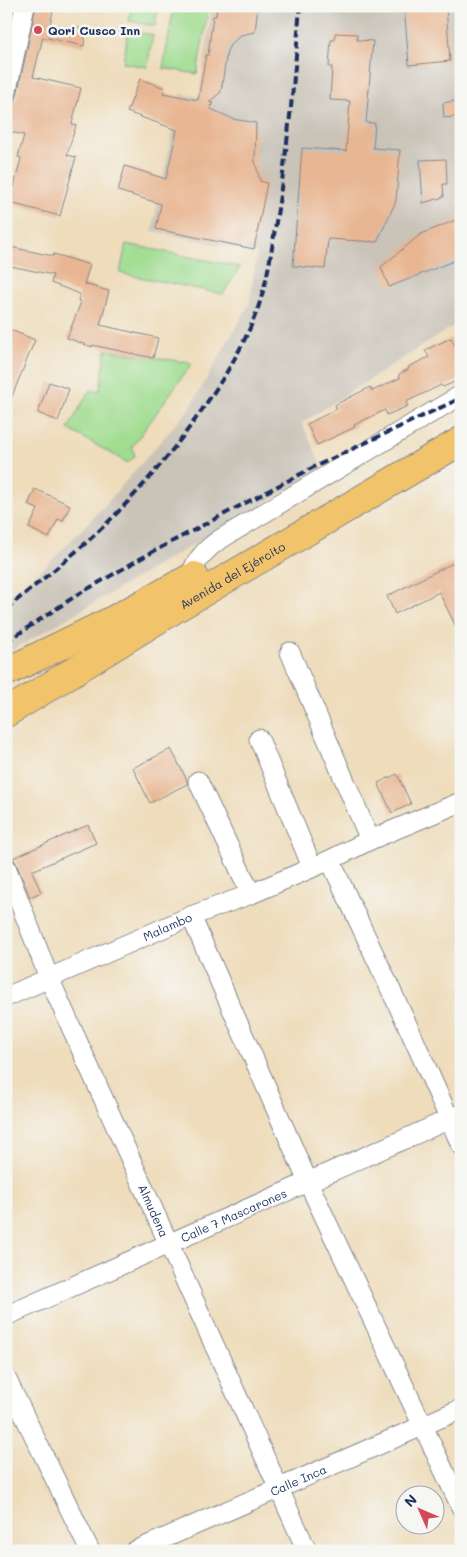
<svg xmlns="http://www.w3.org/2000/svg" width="467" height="1557" viewBox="0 0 467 1557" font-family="Mali,sans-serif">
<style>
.industrial{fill:#c9c3b8}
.green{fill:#a0dd91;stroke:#5e8678}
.building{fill:#e8b692}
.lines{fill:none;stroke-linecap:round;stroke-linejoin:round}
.minor-casing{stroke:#84868c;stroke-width:21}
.primary-casing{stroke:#84868c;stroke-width:30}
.minor{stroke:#fff;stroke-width:19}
.primary{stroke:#f1c36a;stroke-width:28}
.rail{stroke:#1b2f5e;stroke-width:4;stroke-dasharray:8 4;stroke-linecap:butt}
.poi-dot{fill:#d1495b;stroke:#f6f6f2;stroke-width:2}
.labels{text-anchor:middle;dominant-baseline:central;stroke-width:5;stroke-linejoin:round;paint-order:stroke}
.poi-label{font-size:12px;font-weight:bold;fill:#1b2f5e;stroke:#f6f6f2;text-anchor:start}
.street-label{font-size:12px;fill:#1b2f5e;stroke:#f6f6f2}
</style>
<rect width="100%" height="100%" fill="#f6f6f2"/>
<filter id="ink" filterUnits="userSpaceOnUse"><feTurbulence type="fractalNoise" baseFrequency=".02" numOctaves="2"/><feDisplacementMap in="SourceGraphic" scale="10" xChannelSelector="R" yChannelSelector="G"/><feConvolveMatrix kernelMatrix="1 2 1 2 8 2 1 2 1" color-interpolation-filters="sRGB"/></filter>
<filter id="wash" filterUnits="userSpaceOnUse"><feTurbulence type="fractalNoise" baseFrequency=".0096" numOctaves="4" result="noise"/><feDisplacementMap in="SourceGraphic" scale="20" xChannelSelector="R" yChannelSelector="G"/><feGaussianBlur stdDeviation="1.12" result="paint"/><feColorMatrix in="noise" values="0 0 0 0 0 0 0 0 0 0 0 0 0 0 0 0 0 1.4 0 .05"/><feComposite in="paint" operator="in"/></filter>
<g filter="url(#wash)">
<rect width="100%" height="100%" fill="#eedcba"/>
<!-- industrial -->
<path class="industrial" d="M 212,6 L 461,6 L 461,321 L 302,423 L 323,469 L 6,654 L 6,599 L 46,566 L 105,505 L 189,409 L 249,305 L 257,253 L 152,231 L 181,94 L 199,97 Z"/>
<!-- green -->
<g class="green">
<path d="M 132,6 L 158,6 L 155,26 L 129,21 Z"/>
<path d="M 174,6 L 209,6 L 197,74 L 163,68 Z"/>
<path d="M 128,31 L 153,35 L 147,67 L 123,63 Z"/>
<path d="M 126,244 L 240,267 L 223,294 L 120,273 Z"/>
<path d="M 106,350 L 192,363 L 132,447 L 135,456 L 128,463 L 68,429 L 89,391 L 100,390 Z"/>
</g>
<g id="blocks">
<!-- building -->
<g class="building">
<path d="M 6,6 L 13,6 L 6,40 Z"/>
<path d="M 36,6 L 54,6 L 50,25 L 86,29 L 84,46 L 43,37 L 33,77 L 81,88 L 72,124 L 76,125 L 67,155 L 76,157 L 60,216 L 10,203 L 21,158 L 18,157 L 24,135 L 6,131 L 6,117 L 10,105 L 15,101 L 17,96 Z"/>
<path d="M 217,6 L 258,6 L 255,32 L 241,35 L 230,45 L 227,51 L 221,92 L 209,102 L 214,103 L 209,108 L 233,119 L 256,123 L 255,161 L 260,181 L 267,183 L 254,249 L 156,229 L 161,204 L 118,191 L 125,166 L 166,179 L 177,130 L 127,112 L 140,79 L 165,88 L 163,93 L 198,100 L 206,55 L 208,55 L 213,16 L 216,16 Z"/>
<path d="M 404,6 L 446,6 L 450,61 L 409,65 Z"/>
<path d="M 335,33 L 357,34 L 357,40 L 373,41 L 366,123 L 375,123 L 373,148 L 400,150 L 396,201 L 377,242 L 328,239 L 325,269 L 293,266 L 302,148 L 346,151 L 350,101 L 330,100 L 332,67 L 329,67 L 331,40 L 335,40 Z"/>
<path d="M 461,100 L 461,116 L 444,118 L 443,103 Z"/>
<path d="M 446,159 L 447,184 L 443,184 L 444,197 L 423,203 L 420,160 Z"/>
<path d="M 461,218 L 461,258 L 389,287 L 381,267 L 421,234 Z"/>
<path d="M 6,246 L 53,256 L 54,254 L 90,265 L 84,284 L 109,291 L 100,325 L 158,338 L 153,358 L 92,345 L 92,347 L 67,338 L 81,302 L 78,301 L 80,294 L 51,283 L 53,275 L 6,265 Z"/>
<path d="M 6,328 L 35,340 L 7,408 L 6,408 Z"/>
<path d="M 451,338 L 458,351 L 459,380 L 443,387 L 441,385 L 406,402 L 408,406 L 387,415 L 385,410 L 354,425 L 355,427 L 317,445 L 307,424 L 337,409 L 335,405 L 370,387 L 372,391 L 400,378 L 399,374 L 409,369 L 408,367 L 429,357 L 425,350 Z"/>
<path d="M 49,382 L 69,389 L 58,421 L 38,413 Z"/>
<path d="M 35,489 L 70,505 L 63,521 L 58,519 L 49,538 L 29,528 L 38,509 L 28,505 Z"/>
<path d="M 461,559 L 461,637 L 439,592 L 395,614 L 387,596 Z"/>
<path d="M 171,749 L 187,780 L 187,784 L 150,803 L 133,768 Z"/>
<path d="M 397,774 L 411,804 L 392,813 L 378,783 Z"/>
<path d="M 88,825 L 96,843 L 32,871 L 41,892 L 30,897 L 16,863 L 13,858 Z"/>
</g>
</g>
</g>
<g filter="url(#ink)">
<use href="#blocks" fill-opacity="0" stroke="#84868c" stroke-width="1"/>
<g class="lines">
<defs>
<g id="minor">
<path d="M 6,94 L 25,6"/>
<path d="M 188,580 C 196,561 202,552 219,540 L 461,395"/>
<path d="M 290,652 L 370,840"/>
<path d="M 259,739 L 312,867"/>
<path d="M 198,781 L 251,894"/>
<path d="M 330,860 L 411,1033 L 461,1145"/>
<path id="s1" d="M 6,867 L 49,978 L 307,1551"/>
<path d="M 191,916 L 308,1182 L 461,1507"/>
<path id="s2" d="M 6,997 L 191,916 L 251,894 L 330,860 L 370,840 L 461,802"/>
<path id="s3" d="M 6,1316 L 461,1114"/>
<path d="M 6,1378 L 90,1551"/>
<path id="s4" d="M 135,1551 L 461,1409"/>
</g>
<g id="primary">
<path d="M 6,672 L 113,620 L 194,576"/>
<path id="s5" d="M 6,713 L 178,607 L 461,441"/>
</g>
</defs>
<!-- minor casing -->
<use href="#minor" class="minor-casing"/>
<!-- primary casing -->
<use href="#primary" class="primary-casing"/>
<!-- minor -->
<use href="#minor" class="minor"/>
<!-- primary -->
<use href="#primary" class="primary"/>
<!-- rail -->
<g class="rail">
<path d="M 6,609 C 39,582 73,556 104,526 C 144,487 181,442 212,395 C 231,367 248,337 259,305 C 269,274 273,241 278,209 C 288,142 295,74 300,6"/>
<path d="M 6,642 L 77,595 L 154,551 L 314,467 L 461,398"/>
</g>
</g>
</g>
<!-- markers -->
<circle class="poi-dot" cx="38" cy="30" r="5"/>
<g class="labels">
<!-- poi labels -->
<g class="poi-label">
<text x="48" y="30">Qori Cusco Inn</text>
</g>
<!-- street labels -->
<g class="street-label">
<text stroke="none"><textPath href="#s5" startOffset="265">Avenida del Ejército</textPath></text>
<text stroke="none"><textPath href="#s2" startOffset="176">Malambo</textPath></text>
<text stroke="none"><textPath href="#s1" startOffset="374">Almudena</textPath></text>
<text stroke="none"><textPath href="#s3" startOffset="249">Calle 7 Mascarones</textPath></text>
<text stroke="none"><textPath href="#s4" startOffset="178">Calle Inca</textPath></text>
</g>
</g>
<!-- margin -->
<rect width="467" height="1557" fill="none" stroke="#f6f6f2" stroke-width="25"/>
<!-- north arrow -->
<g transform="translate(420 1510) rotate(315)"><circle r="24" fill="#f6f6f2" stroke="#9ea6b7"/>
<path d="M0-4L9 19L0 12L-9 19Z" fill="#d1495b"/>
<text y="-8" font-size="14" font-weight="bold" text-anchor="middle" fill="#1b2f5e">N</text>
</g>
</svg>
